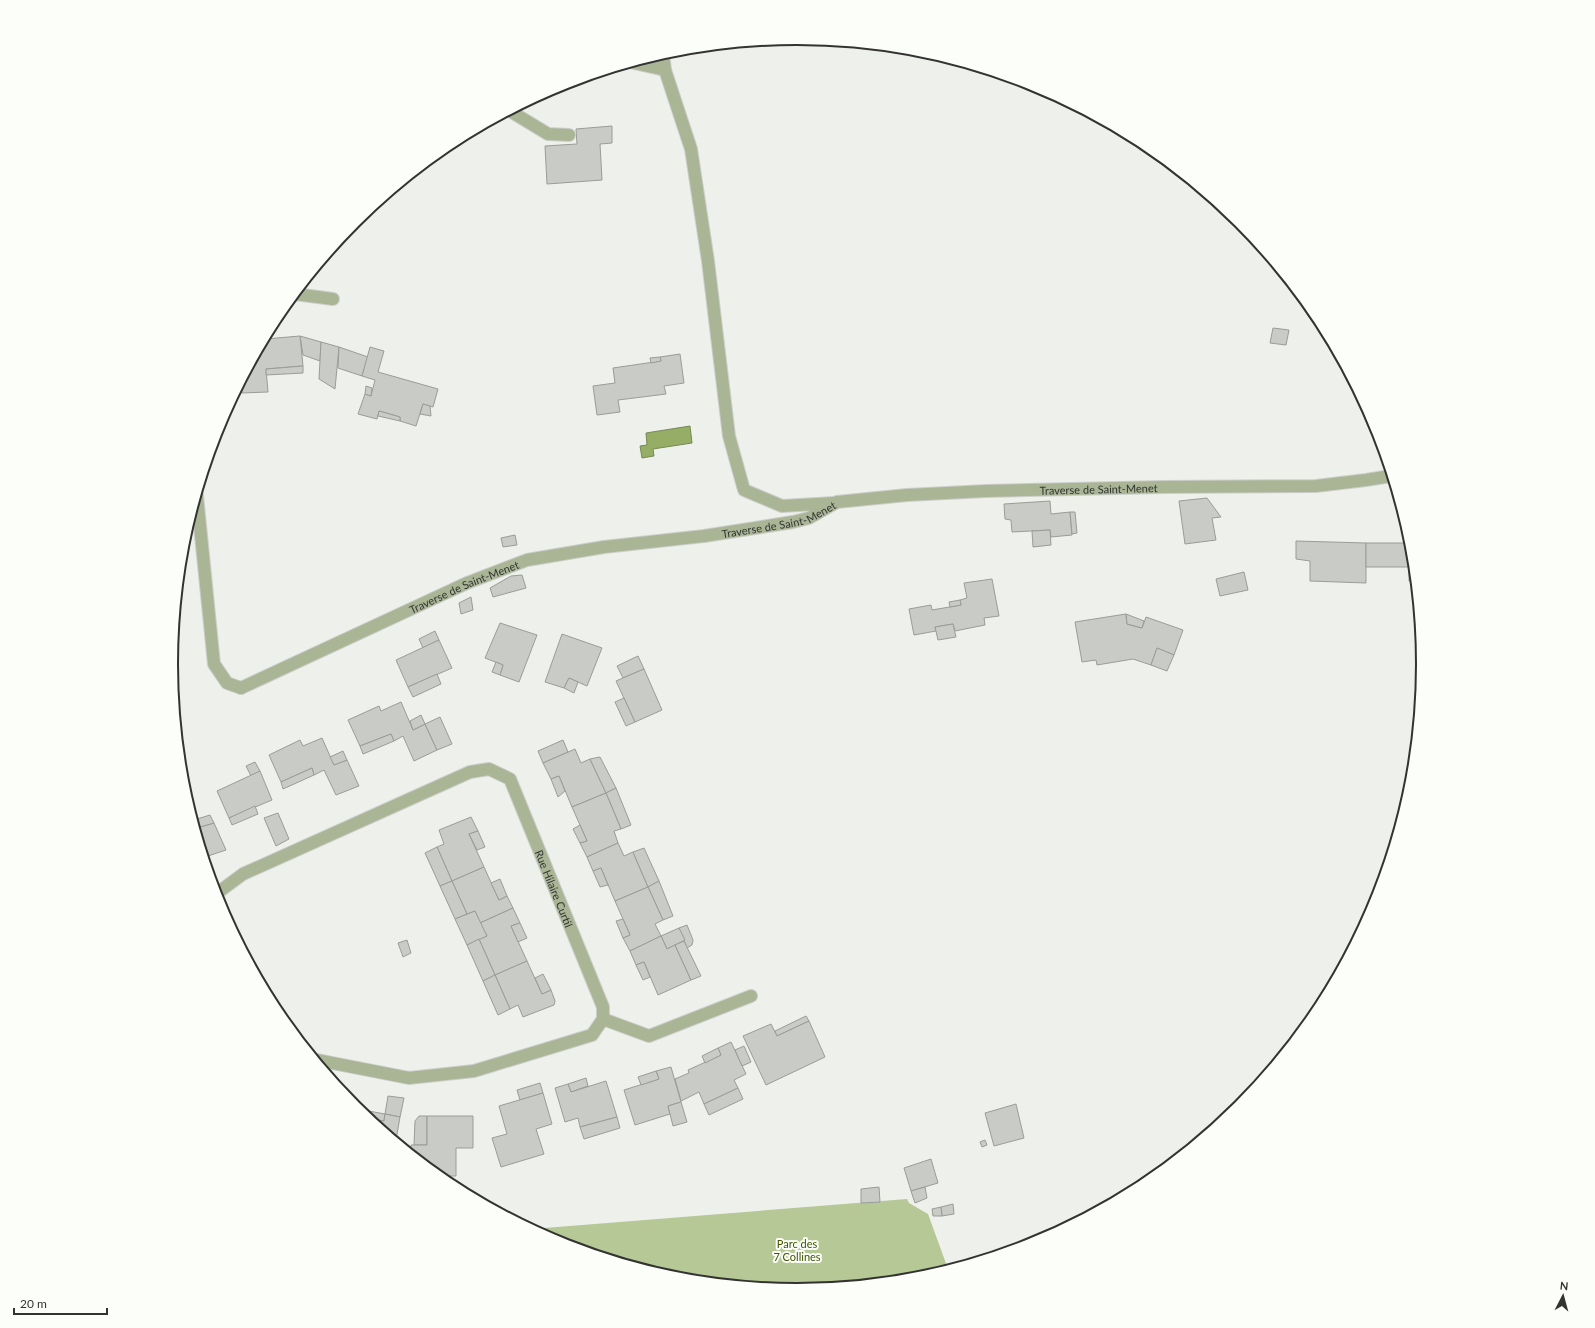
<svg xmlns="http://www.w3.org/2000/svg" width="1595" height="1328" viewBox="0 0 1595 1328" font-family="Lato,sans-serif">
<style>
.green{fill:#b6c896}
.water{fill:#95ad65;stroke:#788956}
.building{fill:#c9cbc6;stroke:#9a9c98}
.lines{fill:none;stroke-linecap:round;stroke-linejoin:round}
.lane-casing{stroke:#ccceca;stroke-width:14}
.street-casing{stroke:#ccceca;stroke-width:14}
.lane{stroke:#aab596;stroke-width:12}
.street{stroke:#aab596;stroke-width:12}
.labels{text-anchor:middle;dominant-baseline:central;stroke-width:4;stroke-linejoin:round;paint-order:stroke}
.street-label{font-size:11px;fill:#333432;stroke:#fcfef9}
.park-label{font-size:11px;fill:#405500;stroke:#fcfef9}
.rim{fill:none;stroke:#333432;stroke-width:2}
</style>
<rect width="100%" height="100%" fill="#eef0eb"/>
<!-- green -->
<path class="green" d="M 907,1199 L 909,1203 L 928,1214 L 948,1269 L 919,1278 L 797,1290 L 675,1278 L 558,1242 L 532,1229 Z"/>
<!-- water -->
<path class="water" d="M 690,426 L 692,443 L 653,449 L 654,456 L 642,458 L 640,446 L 647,445 L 646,433 Z"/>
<!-- building -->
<g class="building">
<path d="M 612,126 L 612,143 L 600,144 L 602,180 L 547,184 L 545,146 L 577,144 L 576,129 Z"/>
<path d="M 1273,328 L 1289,330 L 1286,345 L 1270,343 Z"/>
<path d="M 300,336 L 321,342 L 320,361 L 303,355 Z"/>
<path d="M 300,336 L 303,366 L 266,369 L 268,392 L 242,393 L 241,383 L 265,339 Z"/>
<path d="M 321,342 L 339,347 L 335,389 L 319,379 Z"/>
<path d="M 339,347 L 368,357 L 362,376 L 338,368 Z"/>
<path d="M 370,347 L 384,351 L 378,372 L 438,389 L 433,407 L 423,404 L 416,426 L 400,421 L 400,417 L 379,411 L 377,419 L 358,414 L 365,394 L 371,396 L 375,380 L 362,376 Z"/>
<path d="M 680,354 L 684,383 L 664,386 L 666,394 L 618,400 L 620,412 L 597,415 L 593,386 L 615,383 L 613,368 L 661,361 L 660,357 Z"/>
<path d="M 660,357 L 661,361 L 651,363 L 650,358 Z"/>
<path d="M 303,366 L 303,373 L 266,375 L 266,369 Z"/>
<path d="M 366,386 L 372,388 L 371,396 L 365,394 Z"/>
<path d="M 423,404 L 430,406 L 431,416 L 420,414 Z"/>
<path d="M 379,411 L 400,417 L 400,421 L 378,416 Z"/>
<path d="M 1207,498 L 1221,517 L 1212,518 L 1216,540 L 1185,544 L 1179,501 Z"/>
<path d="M 1050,501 L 1051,514 L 1070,512 L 1072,535 L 1051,537 L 1050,530 L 1012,532 L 1011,520 L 1005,519 L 1004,504 Z"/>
<path d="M 1070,512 L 1075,512 L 1077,533 L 1072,534 Z"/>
<path d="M 1050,530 L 1051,545 L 1033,547 L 1032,531 Z"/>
<path d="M 515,535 L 517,545 L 503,547 L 501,538 Z"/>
<path d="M 1296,541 L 1366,543 L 1366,583 L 1310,581 L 1310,561 L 1296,559 Z"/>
<path d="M 1366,543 L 1412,543 L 1414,567 L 1366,567 Z"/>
<path d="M 1409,567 L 1414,567 L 1415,581 L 1409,581 Z"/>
<path d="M 1244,572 L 1248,590 L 1220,596 L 1216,579 Z"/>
<path d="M 522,575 L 526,588 L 493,597 L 490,588 L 511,576 Z"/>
<path d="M 992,579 L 999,616 L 984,618 L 985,625 L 955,631 L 953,624 L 935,627 L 936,631 L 914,635 L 909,609 L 931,605 L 932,610 L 961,605 L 960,600 L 967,598 L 964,583 Z"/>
<path d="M 471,597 L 473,610 L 461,614 L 459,603 Z"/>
<path d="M 960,600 L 961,605 L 950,607 L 949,602 Z"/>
<path d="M 1126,614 L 1127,624 L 1142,628 L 1146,617 L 1183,630 L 1174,655 L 1157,648 L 1151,665 L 1133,659 L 1097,665 L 1096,660 L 1082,662 L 1075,622 Z"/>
<path d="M 1126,614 L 1144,621 L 1142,628 L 1127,624 Z"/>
<path d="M 500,623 L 537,635 L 519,682 L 500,675 L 503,665 L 485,658 Z"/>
<path d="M 953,624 L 956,637 L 938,640 L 935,627 Z"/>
<path d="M 435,631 L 439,640 L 423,648 L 419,639 Z"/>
<path d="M 562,634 L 602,648 L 587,686 L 569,678 L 564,688 L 545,682 Z"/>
<path d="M 439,640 L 452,668 L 408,687 L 396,660 Z"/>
<path d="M 1157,648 L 1174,655 L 1167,671 L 1151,665 Z"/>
<path d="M 638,656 L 644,669 L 623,678 L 617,666 Z"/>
<path d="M 496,662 L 503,665 L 500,675 L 492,672 Z"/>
<path d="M 644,669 L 662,710 L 635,722 L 616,681 Z"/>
<path d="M 437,674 L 441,684 L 413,697 L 408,687 Z"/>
<path d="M 569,678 L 578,682 L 574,693 L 564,688 Z"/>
<path d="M 624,698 L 635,722 L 626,726 L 615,702 Z"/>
<path d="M 401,702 L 413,730 L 425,724 L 437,750 L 414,761 L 403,736 L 394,741 L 391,734 L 360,746 L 348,720 L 379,706 L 381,711 Z"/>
<path d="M 421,715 L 425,724 L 413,730 L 410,721 Z"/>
<path d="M 440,717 L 452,744 L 437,750 L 425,724 Z"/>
<path d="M 391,734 L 394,741 L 363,754 L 360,746 Z"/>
<path d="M 322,738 L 334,765 L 347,760 L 359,786 L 336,795 L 324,770 L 314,775 L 312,768 L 281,782 L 269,755 L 300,740 L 303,746 Z"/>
<path d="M 563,740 L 568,752 L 543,763 L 538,751 Z"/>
<path d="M 575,749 L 581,763 L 590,759 L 606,793 L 572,807 L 559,776 L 551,779 L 543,763 Z"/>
<path d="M 343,751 L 347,760 L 334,765 L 330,757 Z"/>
<path d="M 600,757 L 616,788 L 606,793 L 590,759 Z"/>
<path d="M 255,762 L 260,771 L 251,776 L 246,766 Z"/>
<path d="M 312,768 L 314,775 L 283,789 L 281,782 Z"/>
<path d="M 260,771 L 272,800 L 229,818 L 217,791 Z"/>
<path d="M 559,776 L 565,791 L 558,797 L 551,779 Z"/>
<path d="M 616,788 L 631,825 L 621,829 L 606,793 Z"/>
<path d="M 606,793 L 621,829 L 614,831 L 618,843 L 587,857 L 580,843 L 587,841 L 572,807 Z"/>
<path d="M 188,800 L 200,827 L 214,823 L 226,850 L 205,857 Z"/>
<path d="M 255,806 L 258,814 L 232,825 L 229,818 Z"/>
<path d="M 278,813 L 289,839 L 276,846 L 264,818 Z"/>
<path d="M 210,815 L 214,823 L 200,827 L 197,819 Z"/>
<path d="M 471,817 L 478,831 L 469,834 L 484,867 L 452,881 L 437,847 L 444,844 L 439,830 Z"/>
<path d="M 580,825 L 587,841 L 580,843 L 573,829 Z"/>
<path d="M 478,831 L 485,847 L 477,850 L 469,834 Z"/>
<path d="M 618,843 L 624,856 L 633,852 L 648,887 L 615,901 L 601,868 L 593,871 L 587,857 Z"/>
<path d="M 437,847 L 452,881 L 440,886 L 425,853 Z"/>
<path d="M 644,848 L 659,881 L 648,887 L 633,852 Z"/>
<path d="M 484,867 L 499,900 L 507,896 L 513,908 L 480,923 L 475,911 L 467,914 L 452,881 Z"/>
<path d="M 601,868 L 608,885 L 600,887 L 593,871 Z"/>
<path d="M 500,879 L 507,896 L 499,900 L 491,883 Z"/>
<path d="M 452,881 L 467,914 L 455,919 L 440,886 Z"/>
<path d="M 659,881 L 673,916 L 663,920 L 648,887 Z"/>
<path d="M 648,887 L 663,920 L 655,924 L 661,936 L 630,951 L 623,938 L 630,935 L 615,901 Z"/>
<path d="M 513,908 L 520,923 L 511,926 L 527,961 L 495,975 L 479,939 L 487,936 L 480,923 Z"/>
<path d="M 475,911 L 487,936 L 467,945 L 455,919 Z"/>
<path d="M 623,919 L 630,935 L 623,938 L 616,921 Z"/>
<path d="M 520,923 L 527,938 L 518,942 L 511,926 Z"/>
<path d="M 687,925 L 693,940 L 692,945 L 687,948 L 679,928 Z"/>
<path d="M 679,928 L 685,940 L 667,949 L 661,936 Z"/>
<path d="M 661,936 L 667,949 L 675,945 L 691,980 L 658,995 L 644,962 L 636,965 L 630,951 Z"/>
<path d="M 479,939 L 495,975 L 483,981 L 467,945 Z"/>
<path d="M 407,940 L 411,953 L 403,957 L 398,943 Z"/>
<path d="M 684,941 L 701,976 L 691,980 L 675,945 Z"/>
<path d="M 527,961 L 542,994 L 551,990 L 555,1001 L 554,1005 L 523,1017 L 518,1005 L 510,1009 L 495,975 Z"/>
<path d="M 644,962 L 650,977 L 643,980 L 636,965 Z"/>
<path d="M 543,974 L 551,990 L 542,994 L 535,978 Z"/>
<path d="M 495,975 L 510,1009 L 498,1015 L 483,981 Z"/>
<path d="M 806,1016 L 809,1021 L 777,1036 L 775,1031 Z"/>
<path d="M 809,1021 L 825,1057 L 766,1085 L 743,1036 L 771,1024 L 777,1036 Z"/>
<path d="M 731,1042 L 746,1074 L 734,1080 L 738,1088 L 704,1104 L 699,1092 L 681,1101 L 675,1079 L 689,1073 L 688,1070 L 721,1055 L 718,1048 Z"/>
<path d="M 744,1046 L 751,1062 L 742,1066 L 735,1050 Z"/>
<path d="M 718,1048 L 721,1055 L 705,1063 L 702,1056 Z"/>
<path d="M 671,1067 L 681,1102 L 668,1106 L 670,1114 L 635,1125 L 624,1090 L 659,1079 L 656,1071 Z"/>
<path d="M 656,1071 L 659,1079 L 641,1085 L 638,1077 Z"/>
<path d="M 586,1078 L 588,1086 L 571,1092 L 568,1084 Z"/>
<path d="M 606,1081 L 617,1117 L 580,1127 L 578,1118 L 565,1122 L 555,1088 L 568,1084 L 571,1092 Z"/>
<path d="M 540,1083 L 543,1093 L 520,1100 L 517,1090 Z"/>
<path d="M 738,1088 L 743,1099 L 709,1115 L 704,1104 Z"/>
<path d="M 543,1093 L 552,1124 L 536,1129 L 544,1154 L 501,1167 L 492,1138 L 507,1134 L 499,1106 Z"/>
<path d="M 388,1096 L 404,1098 L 400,1117 L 385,1114 Z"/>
<path d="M 681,1102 L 687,1122 L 673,1126 L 668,1106 Z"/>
<path d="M 1016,1104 L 1024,1138 L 994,1146 L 985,1113 Z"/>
<path d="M 358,1109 L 385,1114 L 384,1121 L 369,1119 Z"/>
<path d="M 385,1114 L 400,1117 L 396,1140 L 369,1119 L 384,1121 Z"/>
<path d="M 419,1116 L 427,1116 L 427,1145 L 414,1145 L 415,1121 Z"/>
<path d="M 427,1116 L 473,1116 L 473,1148 L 456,1148 L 456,1176 L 440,1176 L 411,1153 L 411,1145 L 427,1145 Z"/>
<path d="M 617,1117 L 620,1128 L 584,1139 L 580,1127 Z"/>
<path d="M 985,1140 L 987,1145 L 982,1147 L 980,1142 Z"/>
<path d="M 931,1159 L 938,1183 L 911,1191 L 904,1168 Z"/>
<path d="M 879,1187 L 880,1202 L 861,1203 L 861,1189 Z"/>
<path d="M 925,1187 L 927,1198 L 915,1203 L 911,1191 Z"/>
<path d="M 953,1204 L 954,1214 L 942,1216 L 941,1207 Z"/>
<path d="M 941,1207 L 942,1216 L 933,1216 L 932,1209 Z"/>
</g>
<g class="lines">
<defs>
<g id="lane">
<path d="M 510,111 L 548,134 L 569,135"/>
<path d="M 295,294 L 333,299"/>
<path d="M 197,496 L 214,664 L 227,683 L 241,688"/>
<path d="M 603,1019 L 649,1036 L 751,996"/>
</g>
<g id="street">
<path d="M 663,54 L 665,70"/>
<path d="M 634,63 L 665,70 L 691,149 L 708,261 L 729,436 L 744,490 L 782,506 L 834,503"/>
<path id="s1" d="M 241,688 L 467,583 L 527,560 L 604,547 L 704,536 L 793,522 L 809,518 L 837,502 L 907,495 L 986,491 L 1163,487 L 1316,486 L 1366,480 L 1391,476"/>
<path id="s2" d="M 216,894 L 243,874 L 470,772 L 489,769 L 510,779 L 603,1007 L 603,1019 L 592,1035 L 474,1071 L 409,1078 L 317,1060"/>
</g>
</defs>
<!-- lane casing -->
<use href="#lane" class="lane-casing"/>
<!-- street casing -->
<use href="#street" class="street-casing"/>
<!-- lane -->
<use href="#lane" class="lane"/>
<!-- street -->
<use href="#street" class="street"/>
</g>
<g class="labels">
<!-- street labels -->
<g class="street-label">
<text stroke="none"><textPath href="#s1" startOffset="893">Traverse de Saint-Menet</textPath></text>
<text stroke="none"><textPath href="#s1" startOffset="569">Traverse de Saint-Menet</textPath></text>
<text stroke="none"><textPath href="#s1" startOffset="245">Traverse de Saint-Menet</textPath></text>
<text stroke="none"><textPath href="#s2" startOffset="443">Rue Hilaire Curtil</textPath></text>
</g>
<!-- park labels -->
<g class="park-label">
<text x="797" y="1243">Parc des<tspan x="797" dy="13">7 Collines</tspan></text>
</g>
</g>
<!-- crop -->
<path d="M0 0H1595V1328H0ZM178 664a619 619 0 1 1 1238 0a619 619 0 1 1-1238 0Z" fill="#fcfef9" fill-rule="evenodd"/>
<path class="rim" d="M178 664a619 619 0 1 1 1238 0a619 619 0 1 1-1238 0Z"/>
<!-- north arrow -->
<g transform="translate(1563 1296) rotate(6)" stroke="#fcfef9" stroke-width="3" paint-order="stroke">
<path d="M0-3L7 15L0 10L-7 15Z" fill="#333432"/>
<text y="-6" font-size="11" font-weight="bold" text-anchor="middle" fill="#333432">N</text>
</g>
<!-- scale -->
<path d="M14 1308v6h93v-6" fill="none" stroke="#333432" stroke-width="2"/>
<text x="20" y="1308" font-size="12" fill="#333432" stroke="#fcfef9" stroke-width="3" paint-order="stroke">20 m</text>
</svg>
